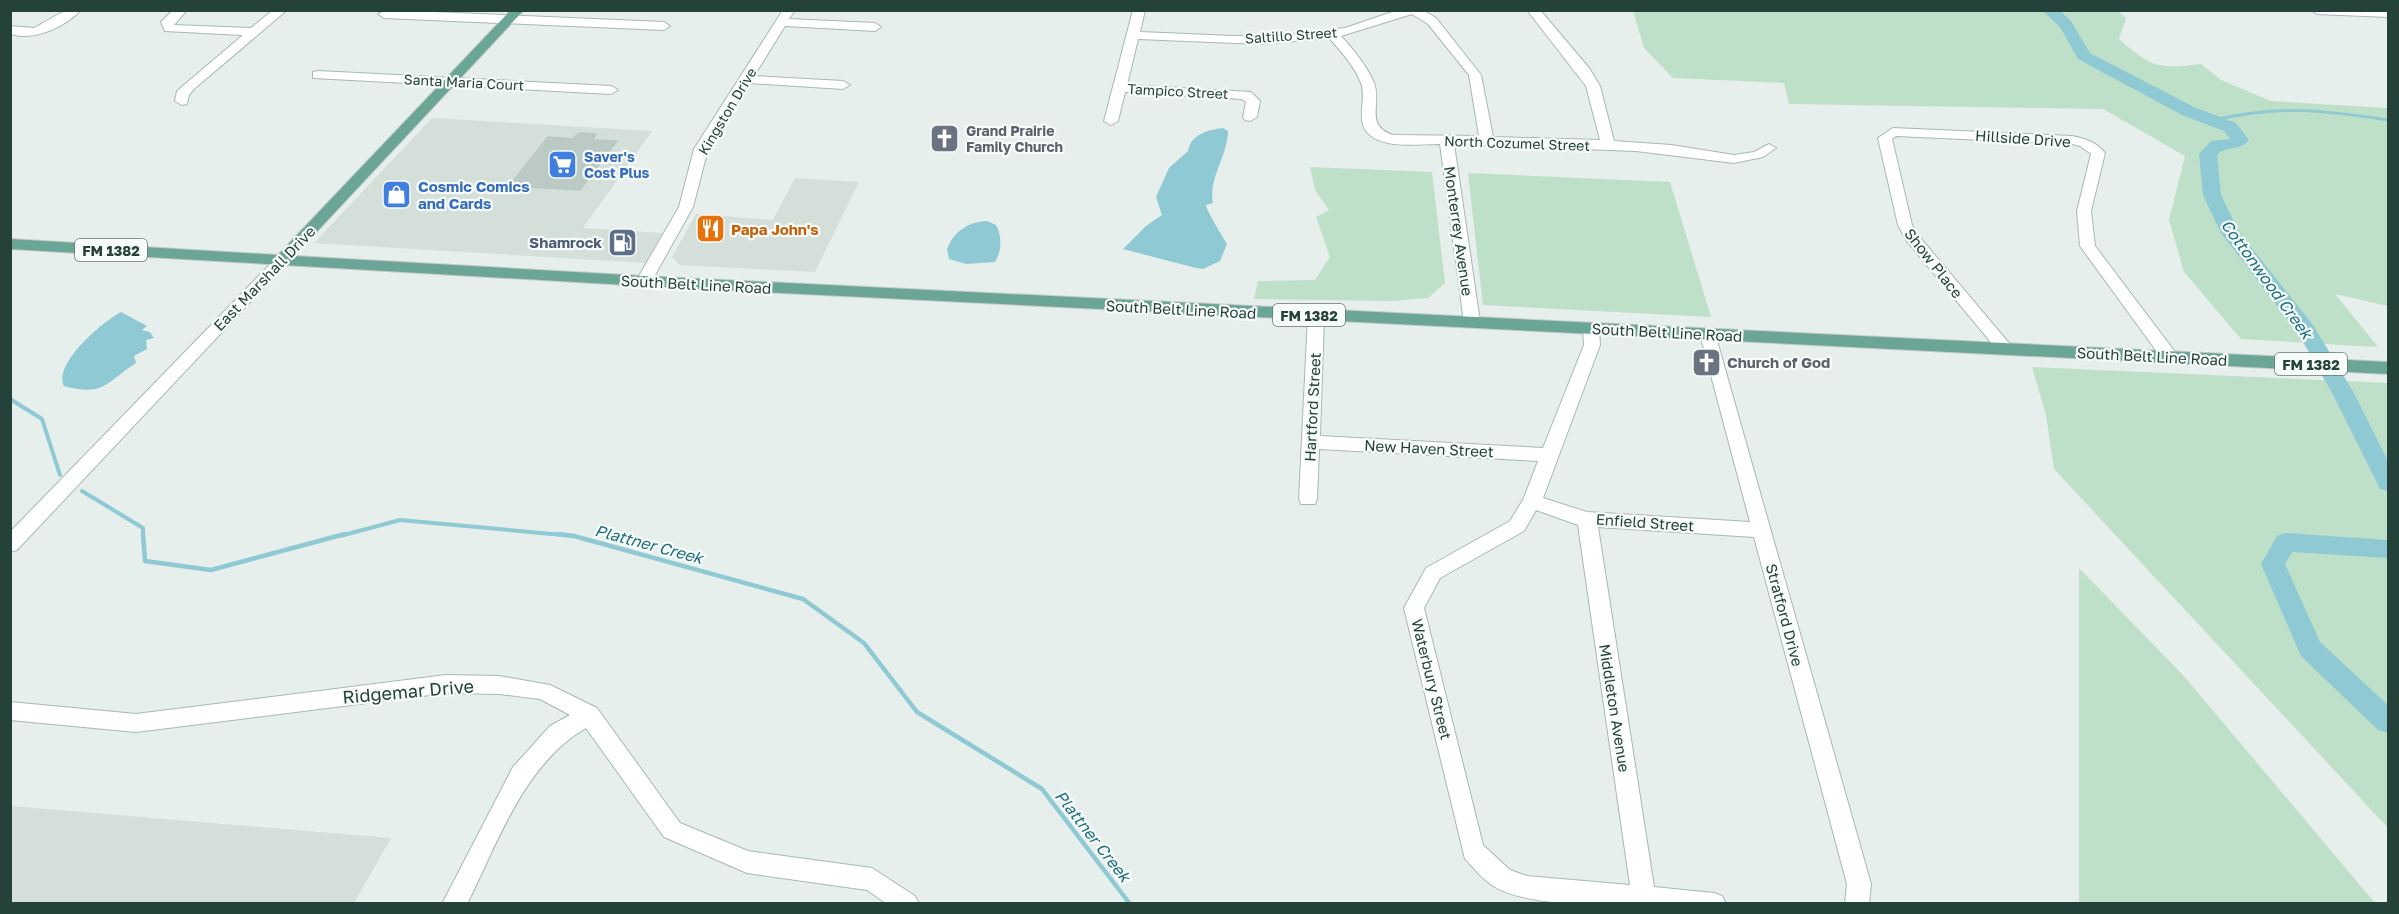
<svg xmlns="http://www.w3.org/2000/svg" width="2399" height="914" viewBox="0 0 2399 914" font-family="'Golos Text',sans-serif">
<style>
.built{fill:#d4dfda}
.green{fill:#bfe0c8}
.water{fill:#8ec9d4}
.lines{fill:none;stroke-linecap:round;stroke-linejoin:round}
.stream-far2{stroke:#8ec9d4;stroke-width:3}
.stream-far1{stroke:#8ec9d4;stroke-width:4}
.stream{stroke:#8ec9d4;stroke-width:4.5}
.river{fill:#8ec9d4;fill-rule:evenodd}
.building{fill:#bbcac4;stroke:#b8c9c2;stroke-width:1.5}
.minor-casing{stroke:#a8b8b2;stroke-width:2}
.major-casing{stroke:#c2cac8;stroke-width:2}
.minor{fill:#fff;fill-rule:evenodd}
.major{fill:#6aa596;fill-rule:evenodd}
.labels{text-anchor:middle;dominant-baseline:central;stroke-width:4.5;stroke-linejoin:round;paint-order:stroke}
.far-street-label{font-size:14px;fill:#24423a;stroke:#f7fbf9}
.far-worship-label{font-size:14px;font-weight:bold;fill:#5b616d;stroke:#f7fbf9;text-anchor:start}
.far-shop-label{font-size:14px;font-weight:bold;fill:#366cbe;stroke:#f7fbf9;text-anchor:start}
.shield{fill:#f7fbf9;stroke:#637a73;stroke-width:1.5}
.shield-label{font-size:14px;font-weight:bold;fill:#24423a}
.street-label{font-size:15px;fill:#24423a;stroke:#f7fbf9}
.shop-label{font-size:15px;font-weight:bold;fill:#366cbe;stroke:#f7fbf9;text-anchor:start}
.food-label{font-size:15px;font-weight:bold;fill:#c56008;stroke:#f7fbf9;text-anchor:start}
.service-label{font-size:15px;font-weight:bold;fill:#4e5e75;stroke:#f7fbf9;text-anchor:end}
.worship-label{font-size:15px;font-weight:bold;fill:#5b616d;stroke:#f7fbf9;text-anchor:start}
.water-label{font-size:16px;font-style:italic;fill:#1c6f80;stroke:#f7fbf9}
.near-street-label{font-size:18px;fill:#24423a;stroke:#f7fbf9}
</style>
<rect width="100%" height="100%" fill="#e6efeb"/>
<!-- built -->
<g class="built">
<path d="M 432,118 L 652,131 L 583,228 L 663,233 L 645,263 L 314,243 Z"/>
<path d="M 795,178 L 859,182 L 815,272 L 679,265 L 672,257 L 696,214 L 773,220 Z"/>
<path d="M 11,806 L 391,838 L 354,903 L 11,903 Z"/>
</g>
<!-- green -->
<g class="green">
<path d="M 1633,11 L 2118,11 L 2126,18 L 2119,39 C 2152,68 2158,69 2201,64 L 2221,80 L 2271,101 L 2388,108 L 2388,306 L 2335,294 L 2378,347 L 2241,339 L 2184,272 L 2169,220 L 2185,156 L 2103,109 L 1789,104 L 1784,83 L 1673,78 L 1644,48 Z"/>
<path d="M 1310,167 L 1432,172 L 1445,283 L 1428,298 L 1392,301 L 1254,299 L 1258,281 L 1315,280 L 1330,257 L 1316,217 L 1329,210 L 1315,190 Z"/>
<path d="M 1468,173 L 1670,182 L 1711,317 L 1483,305 Z"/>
<path d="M 2032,367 L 2388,383 L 2388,828 L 2054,469 L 2046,415 Z"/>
<path d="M 2079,568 L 2183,675 L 2375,903 L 2079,903 Z"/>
</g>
<!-- water -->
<g class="water">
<path d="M 1223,128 L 1228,131 C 1228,155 1208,179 1213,203 L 1206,205 C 1207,212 1223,237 1227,244 L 1220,261 L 1203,269 L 1196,268 L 1123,249 L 1146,226 L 1162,215 L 1156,197 L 1169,168 L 1188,151 C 1191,134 1208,130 1223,128 Z"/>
<path d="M 987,221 L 996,225 C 1002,236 1002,251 995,262 L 966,264 L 949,259 L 947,249 C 954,231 968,222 987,221 Z"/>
<path d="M 121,312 L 147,326 L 142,330 L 150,332 L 154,338 L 146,340 L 147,349 L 134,356 L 136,363 C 106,382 105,397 64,386 C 53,364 102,322 121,312 Z"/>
</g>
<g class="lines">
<!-- stream-far2 -->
<path class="stream-far2" d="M 2214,120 C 2280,105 2322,110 2388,120"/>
<!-- stream-far1 -->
<g class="stream-far1">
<path d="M 10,399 L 42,419 L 60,475"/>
<path d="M 82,491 L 143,528 L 143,536"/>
<path d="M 340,536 L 400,520 L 574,536"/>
</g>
<!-- stream -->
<g class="stream">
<path d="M 143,534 L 145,561 L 211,570 L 345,534"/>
<path d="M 558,534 L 574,536 L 803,599 L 864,643 L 917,712 L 1042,789 L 1130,904"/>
</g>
<!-- river -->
<g class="river">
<path d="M 2042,10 L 2059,10 L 2071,21 L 2090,53 L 2194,107 L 2236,123 L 2249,140 C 2239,152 2226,145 2217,155 L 2221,195 L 2239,232 L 2313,325 L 2354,393 L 2388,461 L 2388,491 L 2380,489 L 2332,393 L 2298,333 L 2221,233 L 2203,195 L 2199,154 L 2211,141 L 2230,139 L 2224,131 L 2182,115 L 2078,59 L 2060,27 Z"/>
<path d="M 2285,533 L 2388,540 L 2388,558 L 2292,552 L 2285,564 L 2320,642 L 2388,705 L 2388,733 L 2378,730 L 2301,656 L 2261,564 L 2277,536 Z"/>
</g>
</g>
<!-- building -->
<path class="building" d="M 579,133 L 596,134 L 593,140 L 617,141 L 580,190 L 509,186 L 548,137 L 573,139 Z"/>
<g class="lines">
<defs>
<g id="minor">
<path d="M 66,10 L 81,10 C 63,28 35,41 10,34 L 10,26 L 34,28 Z"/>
<path d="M 173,10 L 187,10 L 174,25 L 251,28 L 273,10 L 287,10 L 194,89 L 189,95 L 187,104 L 182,105 L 175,101 L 177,91 L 243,35 L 165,31 L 161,22 Z"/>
<path d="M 387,10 L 664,22 L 670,26 L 664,30 L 384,18 L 378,14 Z"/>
<path d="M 783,10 L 795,10 L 789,19 L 875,23 L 881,27 L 875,31 L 785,26 L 754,76 L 843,81 L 850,85 L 843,89 L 749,83 L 708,149 L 693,207 L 650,284 L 638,284 L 636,281 L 679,207 L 694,149 Z"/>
<path d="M 1133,10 L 1145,10 L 1140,32 L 1234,36 L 1285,35 L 1345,28 L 1398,10 L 1423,10 L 1436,18 L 1481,75 L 1493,137 L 1600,140 L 1586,86 L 1527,10 L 1540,10 L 1589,68 L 1600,86 L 1614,141 L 1671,145 L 1734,155 L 1754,152 L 1769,144 L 1776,148 L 1763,157 L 1734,163 L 1636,151 L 1454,144 L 1480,322 L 1472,327 L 1464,322 L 1440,144 C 1419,144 1372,151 1363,125 C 1359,112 1366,96 1361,83 C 1355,67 1341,51 1329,38 L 1260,44 L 1138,39 L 1127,85 L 1251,92 L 1260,101 L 1257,117 L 1250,121 L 1245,120 L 1243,117 L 1246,102 L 1242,99 L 1125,92 L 1118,121 L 1111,125 L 1104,121 ZM 1412,14 L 1428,24 L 1469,75 L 1479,136 L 1393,135 C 1364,125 1382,104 1374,83 C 1367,66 1353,49 1341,36 Z"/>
<path d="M 2311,10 L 2388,10 L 2388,17 L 2317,14 Z"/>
<path d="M 318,71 L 611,86 L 618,90 L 611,94 L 313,78 L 313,72 Z"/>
<path d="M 1893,128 L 2072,136 C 2086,139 2096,142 2105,153 L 2091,211 L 2095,246 L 2175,352 L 2177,356 L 2175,360 L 2163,360 L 2080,246 L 2077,211 L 2091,154 L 2080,146 L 2072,144 L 1896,136 L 1892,139 L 1912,225 L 1918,235 L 2013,348 L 2005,353 L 1999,352 L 1906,240 L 1898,225 L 1878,138 Z"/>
<path d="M 283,254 L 291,259 L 288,262 L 17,550 L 10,552 L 10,532 L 278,256 Z"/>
<path d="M 1316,311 L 1324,316 L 1320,436 L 1543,448 L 1584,345 L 1583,328 L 1591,323 L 1599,328 L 1600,345 L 1543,498 L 1587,512 L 1750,522 L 1700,334 L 1702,330 L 1714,330 L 1871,884 L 1869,904 L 1845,904 L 1847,884 L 1754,537 L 1598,527 L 1654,887 L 1714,893 L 1722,896 L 1726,904 C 1672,904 1538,913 1495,887 C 1484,881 1474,868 1465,859 L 1404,608 L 1426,568 L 1510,521 L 1523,500 L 1538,461 L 1319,449 L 1317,499 L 1315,504 L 1301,504 L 1299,499 L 1308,316 ZM 1536,510 L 1578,525 L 1630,885 L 1527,876 L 1510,870 L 1483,845 L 1424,608 L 1440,578 L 1524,531 Z"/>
<path d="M 446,675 L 499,676 L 550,685 L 597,708 L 680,823 L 748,851 L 872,868 L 915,896 L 919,904 L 887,904 L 867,890 L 747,873 L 664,837 L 586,728 C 524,764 498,842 467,904 L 442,904 L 513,767 L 550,726 L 570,715 L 540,699 L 499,694 L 446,693 L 136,732 L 10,720 L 10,702 L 136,714 Z"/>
</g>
<path id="major" d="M 511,10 L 524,10 L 294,256 L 644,276 L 2388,362 L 2388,374 L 644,286 L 10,249 L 10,239 L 278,255 Z"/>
</defs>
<!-- minor casing -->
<use href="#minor" class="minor-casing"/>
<!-- major casing -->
<use href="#major" class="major-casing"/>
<!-- minor -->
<use href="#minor" class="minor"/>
<!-- major -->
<use href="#major" class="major"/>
</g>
<!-- icons -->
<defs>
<symbol id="church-square" viewBox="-11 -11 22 22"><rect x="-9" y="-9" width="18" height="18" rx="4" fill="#6b7280" stroke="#f7fbf9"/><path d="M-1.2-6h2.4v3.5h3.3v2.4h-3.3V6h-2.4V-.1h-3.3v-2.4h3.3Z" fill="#fff"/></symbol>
<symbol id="supermarket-square" viewBox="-11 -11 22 22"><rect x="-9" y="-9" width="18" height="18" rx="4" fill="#3f7fe0" stroke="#f7fbf9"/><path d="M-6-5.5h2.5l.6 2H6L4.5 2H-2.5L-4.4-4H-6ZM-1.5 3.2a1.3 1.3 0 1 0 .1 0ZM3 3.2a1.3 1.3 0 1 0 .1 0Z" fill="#fff"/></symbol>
<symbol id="shop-square" viewBox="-11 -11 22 22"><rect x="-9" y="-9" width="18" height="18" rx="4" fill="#3f7fe0" stroke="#f7fbf9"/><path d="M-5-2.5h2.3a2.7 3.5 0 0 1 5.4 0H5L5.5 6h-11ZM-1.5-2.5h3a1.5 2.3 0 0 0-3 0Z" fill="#fff"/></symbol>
<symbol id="restaurant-square" viewBox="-11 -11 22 22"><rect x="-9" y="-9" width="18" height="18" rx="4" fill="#e8710a" stroke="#f7fbf9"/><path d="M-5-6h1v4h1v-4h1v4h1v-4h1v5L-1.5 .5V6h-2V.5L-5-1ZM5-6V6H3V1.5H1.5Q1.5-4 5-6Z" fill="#fff"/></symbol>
<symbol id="fuel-square" viewBox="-11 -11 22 22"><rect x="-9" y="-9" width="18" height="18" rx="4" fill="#5c6f8a" stroke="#f7fbf9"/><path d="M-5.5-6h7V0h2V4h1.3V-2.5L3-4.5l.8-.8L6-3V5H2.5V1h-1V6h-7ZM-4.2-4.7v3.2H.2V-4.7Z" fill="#fff"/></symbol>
</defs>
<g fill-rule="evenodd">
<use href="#church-square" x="928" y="122" width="33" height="33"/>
<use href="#supermarket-square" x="546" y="148" width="33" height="33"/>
<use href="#shop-square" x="380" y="178" width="33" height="33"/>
<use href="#restaurant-square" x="694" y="212" width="33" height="33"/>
<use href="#fuel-square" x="606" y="226" width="33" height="33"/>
<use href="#church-square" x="1690" y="346" width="33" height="33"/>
</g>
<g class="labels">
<!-- far-street labels -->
<g class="far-street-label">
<text transform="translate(1291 35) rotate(-4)">Saltillo Street</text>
<text transform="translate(464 82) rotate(3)">Santa Maria Court</text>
<text transform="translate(1178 91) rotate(3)">Tampico Street</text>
<text transform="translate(727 111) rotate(-59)">Kingston Drive</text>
<text transform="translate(1517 143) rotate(2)">North Cozumel Street</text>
</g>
<!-- far-worship labels -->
<g class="far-worship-label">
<text x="966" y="130">Grand Prairie<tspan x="966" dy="16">Family Church</tspan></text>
</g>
<!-- far-shop labels -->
<g class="far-shop-label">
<text x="584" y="156">Saver's<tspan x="584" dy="16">Cost Plus</tspan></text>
</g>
<!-- shield labels -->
<g class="shield">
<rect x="75" y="239" width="72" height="22" rx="4.5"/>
<rect x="1273" y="304" width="72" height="22" rx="4.5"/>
<rect x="2275" y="353" width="72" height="22" rx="4.5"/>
</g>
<g class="shield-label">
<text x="111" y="250">FM 1382</text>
<text x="1309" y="315">FM 1382</text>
<text x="2311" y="364">FM 1382</text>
</g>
<!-- street labels -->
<g class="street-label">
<text transform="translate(2023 138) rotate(4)">Hillside Drive</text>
<text transform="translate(1459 231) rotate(82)">Monterrey Avenue</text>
<text transform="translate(1934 263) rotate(52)">Show Place</text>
<text transform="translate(264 278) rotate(-46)">East Marshall Drive</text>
<text transform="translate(696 284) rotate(3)">South Belt Line Road</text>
<text transform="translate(1181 309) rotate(3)">South Belt Line Road</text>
<text transform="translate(1667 332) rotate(3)">South Belt Line Road</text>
<text transform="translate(2152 356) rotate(3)">South Belt Line Road</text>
<text transform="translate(1312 407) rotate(-87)">Hartford Street</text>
<text transform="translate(1429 448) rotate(3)">New Haven Street</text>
<text transform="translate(1645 522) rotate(4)">Enfield Street</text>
<text transform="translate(1785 615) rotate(75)">Stratford Drive</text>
<text transform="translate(1432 679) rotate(76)">Waterbury Street</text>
<text transform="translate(1615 708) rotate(81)">Middleton Avenue</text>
</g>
<!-- shop labels -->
<g class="shop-label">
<text x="418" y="186">Cosmic Comics<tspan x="418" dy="17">and Cards</tspan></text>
</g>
<!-- food labels -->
<g class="food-label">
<text x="731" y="229">Papa John's</text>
</g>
<!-- service labels -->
<g class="service-label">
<text x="602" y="242">Shamrock</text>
</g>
<!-- worship labels -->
<g class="worship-label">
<text x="1727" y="362">Church of God</text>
</g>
<!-- water labels -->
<g class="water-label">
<text transform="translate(2267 279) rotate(54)">Cottonwood Creek</text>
<text transform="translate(649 544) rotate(15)">Plattner Creek</text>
<text transform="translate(1093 836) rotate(52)">Plattner Creek</text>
</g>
<!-- near-street labels -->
<g class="near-street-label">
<text transform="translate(408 691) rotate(-5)">Ridgemar Drive</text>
</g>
</g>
<!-- border -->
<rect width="2399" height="914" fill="none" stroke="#24423a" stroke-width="24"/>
</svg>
